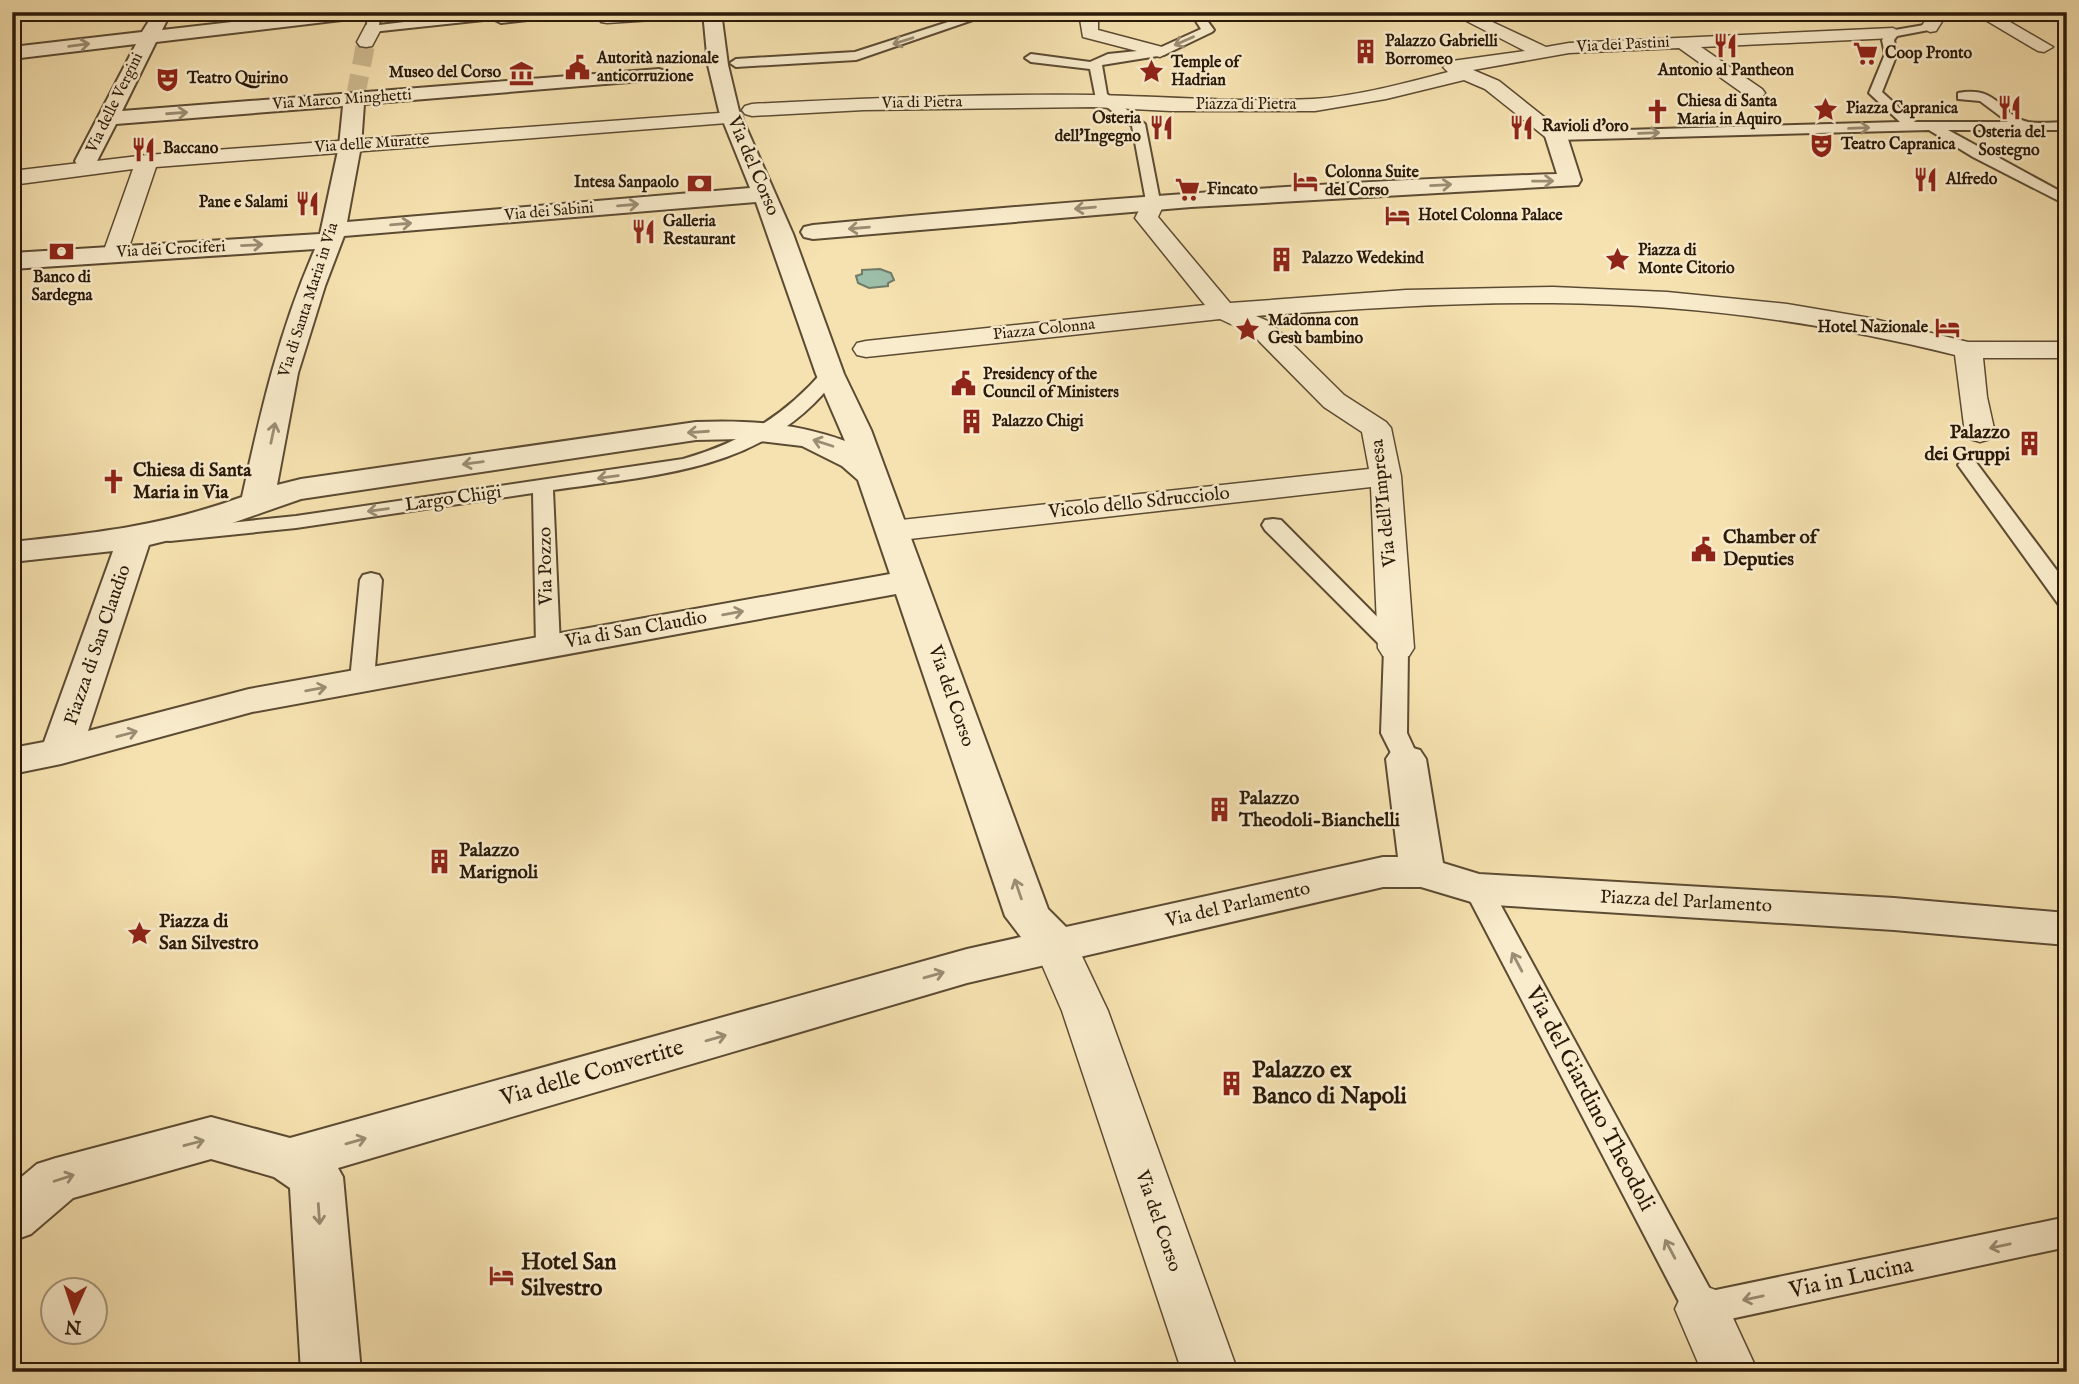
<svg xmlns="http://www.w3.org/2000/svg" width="2079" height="1384" viewBox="0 0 2079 1384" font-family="'IM FELL English',serif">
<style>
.water{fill:#9dbea9;stroke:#6f7c69;stroke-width:2}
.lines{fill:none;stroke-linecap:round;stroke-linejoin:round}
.pedestrian-tunnel{stroke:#cdba8f;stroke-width:19;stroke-dasharray:19 10;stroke-linecap:butt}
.service-casing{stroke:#5c4b33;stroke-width:4}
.pedestrian-casing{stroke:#5c4b33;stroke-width:3}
.minor-casing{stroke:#5c4b33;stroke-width:4}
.service{fill:#f9eccc;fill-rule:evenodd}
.pedestrian{fill:#f9eccc;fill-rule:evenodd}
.minor{fill:#f9eccc;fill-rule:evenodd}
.oneway{stroke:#9b8d74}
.labels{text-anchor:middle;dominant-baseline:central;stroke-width:5;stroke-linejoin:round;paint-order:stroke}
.far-poi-label{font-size:16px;font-weight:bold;fill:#291909;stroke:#f9eccc;text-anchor:start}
.far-street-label{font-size:16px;fill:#291909;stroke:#f9eccc}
.street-label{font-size:19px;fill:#291909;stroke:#f9eccc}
.poi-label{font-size:19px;font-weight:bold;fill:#291909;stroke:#f9eccc;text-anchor:start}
.near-poi-label{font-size:23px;font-weight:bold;fill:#291909;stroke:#f9eccc;text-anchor:start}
.near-street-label{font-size:23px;fill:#291909;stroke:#f9eccc}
</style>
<rect width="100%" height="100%" fill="#f6e2b0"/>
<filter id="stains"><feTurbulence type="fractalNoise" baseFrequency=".00286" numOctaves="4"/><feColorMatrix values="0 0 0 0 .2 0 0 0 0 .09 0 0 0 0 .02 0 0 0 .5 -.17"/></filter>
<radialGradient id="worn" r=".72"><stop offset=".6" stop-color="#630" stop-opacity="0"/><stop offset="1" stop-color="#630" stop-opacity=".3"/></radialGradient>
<!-- water -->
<path class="water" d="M 880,269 L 891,273 L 894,280 L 888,283 L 888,286 L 869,288 L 858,283 L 856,276 L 862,274 L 862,270 Z"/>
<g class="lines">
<!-- pedestrian-tunnel -->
<path class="pedestrian-tunnel" d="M 356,94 L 366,42"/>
<defs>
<g id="service">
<path d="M 369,12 L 381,12 L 379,25 L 489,12 L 499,13 L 503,16 L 576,12 L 571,15 L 501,23 L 493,19 L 372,32 L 366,29 Z"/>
<path d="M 830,12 L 825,15 L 738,20 L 732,17 C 745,8 811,12 830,12 Z"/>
<path d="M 979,12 L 996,12 L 856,60 L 736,67 L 730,63 L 736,59 L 855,52 Z"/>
<path d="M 1190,12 L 1201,12 L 1214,30 L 1212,32 L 1164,55 L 1102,65 L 1107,94 L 1145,124 L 1160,201 L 1153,205 L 1146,201 L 1132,126 L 1096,99 L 1090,69 L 1031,62 L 1025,58 L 1031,54 L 1090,62 L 1108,54 L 1157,49 L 1201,29 Z"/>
<path d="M 1930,24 L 1936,27 L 1934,29 L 1897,36 L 1894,40 L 1897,54 L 1882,92 L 1915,122 L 2008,122 L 1980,101 L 1958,99 L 1958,93 C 1999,85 2001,116 2028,122 C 2039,124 2055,122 2067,122 L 2067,130 L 1948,130 L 2067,195 L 2067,205 L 1973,157 L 1929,130 L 1556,140 L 1549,136 L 1556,132 L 1900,122 L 1869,93 L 1885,54 L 1882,40 L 1889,31 Z"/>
<path d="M 830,368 L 839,374 C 771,470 659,475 553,490 L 560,646 L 556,651 L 540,651 L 536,646 L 533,493 L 296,528 L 170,541 L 162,540 L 159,535 L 162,530 L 170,529 L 296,516 L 683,459 C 740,443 786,415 824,370 Z"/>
<path d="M 1968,459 L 1975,461 L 2067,584 L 2067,607 L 2059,605 L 1958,465 L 1961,461 Z"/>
<path d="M 1273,519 L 1281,520 L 1408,648 L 1407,733 L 1419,759 L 1415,765 L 1406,767 L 1397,765 L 1381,733 L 1384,649 L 1265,530 L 1262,525 L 1265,520 Z"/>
<path d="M 371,573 L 379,575 L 382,580 L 374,680 L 371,685 L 362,687 L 353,685 L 350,680 L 360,580 L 363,575 Z"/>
<path d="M 1478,879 L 1488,882 L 1492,889 L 1711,1291 L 2067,1217 L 2067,1247 L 1702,1325 L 1689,1321 L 1464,889 L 1468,882 Z"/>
</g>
<g id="pedestrian">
<path d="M 595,12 L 707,12 L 699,17 L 607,23 L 601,22 Z"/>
<path d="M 1084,12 L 1101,12 L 1098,19 L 1098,30 L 1166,48 L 1169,52 L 1160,57 L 1083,37 L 1080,19 Z"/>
<path d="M 1449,12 L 1471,12 L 1546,47 L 1569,43 L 1893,28 L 1902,33 L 1893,38 L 1701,47 L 1762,89 L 1765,93 L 1762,97 L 1748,97 L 1679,48 L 1569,53 L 1473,70 L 1499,81 L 1563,132 L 1566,136 L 1563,140 L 1549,140 L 1485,89 L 1464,80 L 1386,99 L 1315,111 L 1171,111 L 1093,107 L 864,110 L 752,116 L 745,114 L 742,110 L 745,106 L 752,104 C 865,98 978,94 1091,95 C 1165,96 1239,103 1313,99 C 1359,96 1405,83 1448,72 L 1443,67 L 1452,61 L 1525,51 Z"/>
<path d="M 1931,12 L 1948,12 L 1936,31 L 1930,32 L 1921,27 Z"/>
<path d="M 1972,12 L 1993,12 L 2053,47 L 2044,52 L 2038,51 Z"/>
<path d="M 2058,12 L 2067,12 L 2067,18 Z"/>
<path d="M 372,24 L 381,29 L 372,46 L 366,47 L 360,46 L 357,42 L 366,25 Z"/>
<path d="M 733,112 L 740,114 L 743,118 L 740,122 L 156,167 L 127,253 L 123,258 L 115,260 L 107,258 L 103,253 L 133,169 L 12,185 L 12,171 L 147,155 Z"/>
<path d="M 1152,199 L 1160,201 L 1163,206 L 1158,217 L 1230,303 L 1406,290 L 1553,287 L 1667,292 L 1787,304 L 1870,318 L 1968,342 L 2067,342 L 2067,358 L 1983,358 L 1987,397 L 1995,433 L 1990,439 L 1980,442 L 1970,439 L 1965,433 L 1955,355 C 1823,322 1689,304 1552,303 C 1453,302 1355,309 1256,316 L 1270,322 L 1344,395 L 1386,422 L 1391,428 L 1401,476 L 1414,648 L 1409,656 L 1396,659 L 1383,656 L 1378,648 L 1371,487 L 892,541 L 881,538 L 876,531 L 881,524 L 892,521 L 1369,469 L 1362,432 L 1324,407 L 1252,334 L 1220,319 L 866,357 L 857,355 L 853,349 L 857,343 L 866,341 L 1205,305 L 1135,218 L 1144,201 Z"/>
<path d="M 1055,928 L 1071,933 L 1108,1011 L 1238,1372 L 1182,1372 L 1062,1011 L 1033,944 L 1039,933 Z"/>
<path d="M 1702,1285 L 1721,1292 L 1758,1372 L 1702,1372 L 1675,1309 L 1683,1292 Z"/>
</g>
<g id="minor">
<path d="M 318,12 L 376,12 L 367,17 L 156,42 L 122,111 L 659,69 L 666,71 L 669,75 L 666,79 L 364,104 L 361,146 L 347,222 L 750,188 L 719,111 L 708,65 L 703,12 L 721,12 L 728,65 L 739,111 L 793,234 L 844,374 L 871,430 L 1048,909 L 1066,927 L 1383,857 L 1398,857 L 1386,759 L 1392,750 L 1406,746 L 1420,750 L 1426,759 L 1443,863 L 1479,874 L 1894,898 L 2067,913 L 2067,945 L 1894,930 L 1478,904 L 1421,887 L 1383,887 L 967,983 L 338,1168 L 343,1177 L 361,1372 L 301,1372 L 290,1188 L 274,1177 L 211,1159 L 73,1198 L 31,1234 L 12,1241 L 12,1185 L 37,1164 L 56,1158 L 211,1117 L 290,1138 L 967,949 L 1021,937 L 1005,916 L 896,594 L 252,712 L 61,764 L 12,774 L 12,748 L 44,742 L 113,551 L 12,562 L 12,542 C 96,533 162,526 242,497 C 261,410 279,331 315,249 L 12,269 L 12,253 L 320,234 L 339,146 L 343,106 L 116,124 L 97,161 L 94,166 L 78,166 L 75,161 L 136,44 L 12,59 L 12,47 L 142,32 L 152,16 L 158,15 L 167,20 L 162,30 ZM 756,202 L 816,374 L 845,441 C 796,423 748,420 696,422 L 301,479 L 277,485 L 298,373 L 325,286 L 344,236 ZM 742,439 L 802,446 L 842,466 L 858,480 L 890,574 L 249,689 L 88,731 L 149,545 L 218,528 L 301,499 L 696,440 Z"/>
<path d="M 1556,130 L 1564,131 L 1567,136 L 1581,180 L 1578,185 L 1191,207 L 813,239 L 804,237 L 801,232 L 804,227 L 813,225 C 1061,202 1308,182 1557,174 L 1545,136 L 1548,131 Z"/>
</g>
</defs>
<!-- service casing -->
<use href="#service" class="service-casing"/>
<!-- pedestrian casing -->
<use href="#pedestrian" class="pedestrian-casing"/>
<!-- minor casing -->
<use href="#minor" class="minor-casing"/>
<!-- service -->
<use href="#service" class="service"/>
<!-- pedestrian -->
<use href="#pedestrian" class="pedestrian"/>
<!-- minor -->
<use href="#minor" class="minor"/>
</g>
<!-- one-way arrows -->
<defs><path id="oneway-shaft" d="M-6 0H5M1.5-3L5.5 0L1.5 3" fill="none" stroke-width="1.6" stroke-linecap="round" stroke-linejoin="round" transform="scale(1.75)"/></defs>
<g class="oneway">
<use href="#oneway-shaft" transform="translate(903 41) rotate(162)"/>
<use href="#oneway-shaft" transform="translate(1184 41) rotate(156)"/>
<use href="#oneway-shaft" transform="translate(79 45) rotate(-7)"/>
<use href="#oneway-shaft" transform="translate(177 113) rotate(-4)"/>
<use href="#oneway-shaft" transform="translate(1859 128) rotate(-2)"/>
<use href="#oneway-shaft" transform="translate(1649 133) rotate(-2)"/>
<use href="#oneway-shaft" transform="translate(1543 181) rotate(-1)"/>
<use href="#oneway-shaft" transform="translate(1441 185) rotate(-3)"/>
<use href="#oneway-shaft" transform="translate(628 205) rotate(-5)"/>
<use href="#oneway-shaft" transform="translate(1085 208) rotate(175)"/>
<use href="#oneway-shaft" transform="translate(401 224) rotate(-5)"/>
<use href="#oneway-shaft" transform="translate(859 228) rotate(175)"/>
<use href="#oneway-shaft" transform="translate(252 245) rotate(-3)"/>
<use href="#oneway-shaft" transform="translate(698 432) rotate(176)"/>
<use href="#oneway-shaft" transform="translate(273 433) rotate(-78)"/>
<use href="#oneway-shaft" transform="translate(823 443) rotate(-162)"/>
<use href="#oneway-shaft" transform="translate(473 463) rotate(172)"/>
<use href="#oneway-shaft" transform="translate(608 477) rotate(172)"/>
<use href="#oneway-shaft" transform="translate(378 510) rotate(172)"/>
<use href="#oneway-shaft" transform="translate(733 613) rotate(-10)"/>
<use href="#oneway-shaft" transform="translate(316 689) rotate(-10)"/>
<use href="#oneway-shaft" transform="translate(127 734) rotate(-15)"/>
<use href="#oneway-shaft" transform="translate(1018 889) rotate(-109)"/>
<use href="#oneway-shaft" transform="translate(1517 962) rotate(-118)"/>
<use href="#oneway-shaft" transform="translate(934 975) rotate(-16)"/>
<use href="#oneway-shaft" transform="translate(716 1038) rotate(-16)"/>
<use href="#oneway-shaft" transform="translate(356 1141) rotate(-16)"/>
<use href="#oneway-shaft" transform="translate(194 1143) rotate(-15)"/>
<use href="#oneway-shaft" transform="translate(64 1178) rotate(-18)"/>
<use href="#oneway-shaft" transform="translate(319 1214) rotate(86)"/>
<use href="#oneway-shaft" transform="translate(2000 1246) rotate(168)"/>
<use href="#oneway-shaft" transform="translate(1670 1249) rotate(-118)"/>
<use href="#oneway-shaft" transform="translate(1753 1298) rotate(168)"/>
</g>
<!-- icons -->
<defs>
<symbol id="restaurant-bare" viewBox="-9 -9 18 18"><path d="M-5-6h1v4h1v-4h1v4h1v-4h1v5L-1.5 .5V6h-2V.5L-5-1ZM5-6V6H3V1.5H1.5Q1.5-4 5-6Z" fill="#8f2418" stroke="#f9eccc" stroke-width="2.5" paint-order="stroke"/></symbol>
<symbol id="building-bare" viewBox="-9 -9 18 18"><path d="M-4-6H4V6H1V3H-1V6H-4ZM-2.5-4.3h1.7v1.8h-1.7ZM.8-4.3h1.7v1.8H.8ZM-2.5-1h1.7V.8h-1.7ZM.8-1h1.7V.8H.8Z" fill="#8f2418" stroke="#f9eccc" stroke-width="2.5" paint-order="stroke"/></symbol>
<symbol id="supermarket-bare" viewBox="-9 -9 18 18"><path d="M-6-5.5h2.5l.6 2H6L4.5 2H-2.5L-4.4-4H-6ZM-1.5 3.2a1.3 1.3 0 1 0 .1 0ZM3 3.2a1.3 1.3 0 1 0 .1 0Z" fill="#8f2418" stroke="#f9eccc" stroke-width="2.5" paint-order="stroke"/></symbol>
<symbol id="civic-bare" viewBox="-9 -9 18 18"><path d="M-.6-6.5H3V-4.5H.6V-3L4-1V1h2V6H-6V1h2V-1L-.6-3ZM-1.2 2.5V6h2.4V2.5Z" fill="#8f2418" stroke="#f9eccc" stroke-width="2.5" paint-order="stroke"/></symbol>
<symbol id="sight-bare" viewBox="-9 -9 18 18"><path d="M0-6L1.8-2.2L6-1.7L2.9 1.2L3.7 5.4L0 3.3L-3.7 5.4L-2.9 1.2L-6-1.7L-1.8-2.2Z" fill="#8f2418" stroke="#f9eccc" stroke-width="2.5" paint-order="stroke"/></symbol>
<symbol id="museum-bare" viewBox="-9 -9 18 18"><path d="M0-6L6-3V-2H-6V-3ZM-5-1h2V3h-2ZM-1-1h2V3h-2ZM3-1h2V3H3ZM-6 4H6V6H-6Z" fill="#8f2418" stroke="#f9eccc" stroke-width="2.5" paint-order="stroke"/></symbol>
<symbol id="theatre-bare" viewBox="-9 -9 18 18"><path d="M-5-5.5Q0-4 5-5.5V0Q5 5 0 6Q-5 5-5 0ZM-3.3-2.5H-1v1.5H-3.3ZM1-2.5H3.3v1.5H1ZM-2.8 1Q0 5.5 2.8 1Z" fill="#8f2418" stroke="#f9eccc" stroke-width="2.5" paint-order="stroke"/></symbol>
<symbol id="church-bare" viewBox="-9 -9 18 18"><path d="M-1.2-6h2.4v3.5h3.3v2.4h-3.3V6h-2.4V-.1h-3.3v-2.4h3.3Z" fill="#8f2418" stroke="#f9eccc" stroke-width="2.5" paint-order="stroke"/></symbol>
<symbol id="hotel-bare" viewBox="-9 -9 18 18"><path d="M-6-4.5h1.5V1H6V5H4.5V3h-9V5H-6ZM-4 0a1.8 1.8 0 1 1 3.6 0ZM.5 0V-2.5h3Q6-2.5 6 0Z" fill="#8f2418" stroke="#f9eccc" stroke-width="2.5" paint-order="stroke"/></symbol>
<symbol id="bank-bare" viewBox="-9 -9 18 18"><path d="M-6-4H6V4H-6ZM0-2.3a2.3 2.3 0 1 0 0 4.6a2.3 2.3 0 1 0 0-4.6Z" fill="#8f2418" stroke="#f9eccc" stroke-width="2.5" paint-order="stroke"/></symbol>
</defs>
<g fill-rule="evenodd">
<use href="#restaurant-bare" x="1708" y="28" width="35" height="35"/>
<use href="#building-bare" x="1348" y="34" width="35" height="35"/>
<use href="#supermarket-bare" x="1848" y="36" width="35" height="35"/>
<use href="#civic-bare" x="560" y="50" width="35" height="35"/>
<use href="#sight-bare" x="1134" y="54" width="35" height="35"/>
<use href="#museum-bare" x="504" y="56" width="35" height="35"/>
<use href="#theatre-bare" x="150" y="62" width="35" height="35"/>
<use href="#restaurant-bare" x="1992" y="90" width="35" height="35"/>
<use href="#sight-bare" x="1808" y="92" width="35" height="35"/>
<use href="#church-bare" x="1640" y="94" width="35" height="35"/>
<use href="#restaurant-bare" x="1504" y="110" width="35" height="35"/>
<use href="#restaurant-bare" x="1144" y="110" width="35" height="35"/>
<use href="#theatre-bare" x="1804" y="128" width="35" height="35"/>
<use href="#restaurant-bare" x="126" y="132" width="35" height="35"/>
<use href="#restaurant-bare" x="1908" y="162" width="35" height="35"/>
<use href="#hotel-bare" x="1288" y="164" width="35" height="35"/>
<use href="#bank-bare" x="682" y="166" width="35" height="35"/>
<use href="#supermarket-bare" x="1170" y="172" width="35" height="35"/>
<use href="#restaurant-bare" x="290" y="186" width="35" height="35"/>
<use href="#hotel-bare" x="1380" y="198" width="35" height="35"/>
<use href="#restaurant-bare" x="626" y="214" width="35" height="35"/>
<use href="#bank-bare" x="44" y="234" width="35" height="35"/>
<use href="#building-bare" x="1264" y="242" width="35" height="35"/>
<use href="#sight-bare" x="1600" y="242" width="35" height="35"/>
<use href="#hotel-bare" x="1930" y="310" width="35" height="35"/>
<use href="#sight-bare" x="1230" y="312" width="35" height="35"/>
<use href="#civic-bare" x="946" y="366" width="35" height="35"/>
<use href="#building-bare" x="954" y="404" width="35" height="35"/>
<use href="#building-bare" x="2012" y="426" width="35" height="35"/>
<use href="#church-bare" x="96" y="464" width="35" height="35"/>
<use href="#civic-bare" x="1686" y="532" width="35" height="35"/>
<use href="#building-bare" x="1202" y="792" width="35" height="35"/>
<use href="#building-bare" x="422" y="844" width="35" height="35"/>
<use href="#sight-bare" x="122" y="916" width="35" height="35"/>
<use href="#building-bare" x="1214" y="1066" width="35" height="35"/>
<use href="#hotel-bare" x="484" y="1258" width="35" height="35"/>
</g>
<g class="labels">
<!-- far-poi labels -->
<g class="far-poi-label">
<text x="1385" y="42">Palazzo Gabrielli<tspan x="1385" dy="18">Borromeo</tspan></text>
<text x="1885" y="54">Coop Pronto</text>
<text x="597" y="59">Autorità nazionale<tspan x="597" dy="18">anticorruzione</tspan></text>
<text x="1171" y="63">Temple of<tspan x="1171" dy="18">Hadrian</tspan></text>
<text x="1726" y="71" text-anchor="middle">Antonio al Pantheon</text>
<text x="501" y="73" text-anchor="end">Museo del Corso</text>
<text x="187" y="79">Teatro Quirino</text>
<text x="1677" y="102">Chiesa di Santa<tspan x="1677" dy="18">Maria in Aquiro</tspan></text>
<text x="1846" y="109">Piazza Capranica</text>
<text x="1141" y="119" text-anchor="end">Osteria<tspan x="1141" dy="18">dell'Ingegno</tspan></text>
<text x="1542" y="127">Ravioli d'oro</text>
<text x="2009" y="133" text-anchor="middle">Osteria del<tspan x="2009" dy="18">Sostegno</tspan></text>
<text x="1841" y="145">Teatro Capranica</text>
<text x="163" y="149">Baccano</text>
<text x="1325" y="173">Colonna Suite<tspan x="1325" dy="18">del Corso</tspan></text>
<text x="1946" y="180">Alfredo</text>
<text x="679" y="183" text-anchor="end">Intesa Sanpaolo</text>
<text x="1207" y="190">Fincato</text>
<text x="288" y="203" text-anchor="end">Pane e Salami</text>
<text x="1418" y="216">Hotel Colonna Palace</text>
<text x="663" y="222">Galleria<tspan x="663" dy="18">Restaurant</tspan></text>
<text x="1638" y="251">Piazza di<tspan x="1638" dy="18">Monte Citorio</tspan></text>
<text x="1302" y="259">Palazzo Wedekind</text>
<text x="62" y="278" text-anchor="middle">Banco di<tspan x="62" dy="18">Sardegna</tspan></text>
<text x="1268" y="321">Madonna con<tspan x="1268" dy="18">Gesù bambino</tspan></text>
<text x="1928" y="328" text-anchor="end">Hotel Nazionale</text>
<text x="983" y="375">Presidency of the<tspan x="983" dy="18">Council of Ministers</tspan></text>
<text x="992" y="422">Palazzo Chigi</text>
</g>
<!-- far-street labels -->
<g class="far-street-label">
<text transform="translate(1623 45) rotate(-3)">Via dei Pastini</text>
<text transform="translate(342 100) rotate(-4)">Via Marco Minghetti</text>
<text transform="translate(115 103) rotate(-64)">Via delle Vergini</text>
<text transform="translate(922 103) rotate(-1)">Via di Pietra</text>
<text x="1246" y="105">Piazza di Pietra</text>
<text transform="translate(372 144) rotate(-4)">Via delle Muratte</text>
<text transform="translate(549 212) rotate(-5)">Via dei Sabini</text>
<text transform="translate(171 250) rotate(-3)">Via dei Crociferi</text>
<text transform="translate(309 300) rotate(-72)">Via di Santa Maria in Via</text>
<text transform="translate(1044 330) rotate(-6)">Piazza Colonna</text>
</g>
<!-- street labels -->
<g class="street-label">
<text transform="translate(753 166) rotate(67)">Via del Corso</text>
<text transform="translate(453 499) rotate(-8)">Largo Chigi</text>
<text transform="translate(1139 503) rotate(-6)">Vicolo dello Sdrucciolo</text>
<text transform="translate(1384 503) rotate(-96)">Via dell'Impresa</text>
<text transform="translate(546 566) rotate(-91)">Via Pozzo</text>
<text transform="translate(636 630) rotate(-10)">Via di San Claudio</text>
<text transform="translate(98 645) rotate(-71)">Piazza di San Claudio</text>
<text transform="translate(951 696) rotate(71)">Via del Corso</text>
<text transform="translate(1686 902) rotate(3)">Piazza del Parlamento</text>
<text transform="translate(1238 905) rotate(-13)">Via del Parlamento</text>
<text transform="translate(1158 1221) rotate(71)">Via del Corso</text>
</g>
<!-- poi labels -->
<g class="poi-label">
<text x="2010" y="433" text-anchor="end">Palazzo<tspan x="2010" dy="22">dei Gruppi</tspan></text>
<text x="133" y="471">Chiesa di Santa<tspan x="133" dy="22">Maria in Via</tspan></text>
<text x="1723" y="538">Chamber of<tspan x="1723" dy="22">Deputies</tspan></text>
<text x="1239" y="799">Palazzo<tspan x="1239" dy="22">Theodoli-Bianchelli</tspan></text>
<text x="459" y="851">Palazzo<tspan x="459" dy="22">Marignoli</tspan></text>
<text x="159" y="922">Piazza di<tspan x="159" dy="22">San Silvestro</tspan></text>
</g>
<!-- near-poi labels -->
<g class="near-poi-label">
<text x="1252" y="1070">Palazzo ex<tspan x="1252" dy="26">Banco di Napoli</tspan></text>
<text x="521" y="1262">Hotel San<tspan x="521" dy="26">Silvestro</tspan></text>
</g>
<!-- near-street labels -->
<g class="near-street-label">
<text transform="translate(592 1073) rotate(-16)">Via delle Convertite</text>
<text transform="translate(1590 1099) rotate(62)">Via del Giardino Theodoli</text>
<text transform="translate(1851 1278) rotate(-12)">Via in Lucina</text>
</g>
</g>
<!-- margin -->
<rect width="2079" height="1384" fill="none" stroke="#f6e2b0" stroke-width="42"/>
<rect x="14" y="14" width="2051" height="1356" fill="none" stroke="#291909" stroke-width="3.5"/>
<rect x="21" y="21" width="2037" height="1342" fill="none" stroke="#291909" stroke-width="2"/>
<!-- north arrow -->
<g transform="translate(74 1311) rotate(183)"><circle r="33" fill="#f9eccc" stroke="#a6987e" stroke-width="2"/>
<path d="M0-5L12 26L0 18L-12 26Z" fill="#8f2418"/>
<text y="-10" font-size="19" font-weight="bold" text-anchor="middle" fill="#291909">N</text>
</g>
<rect width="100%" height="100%" filter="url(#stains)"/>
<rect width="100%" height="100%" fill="url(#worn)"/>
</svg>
